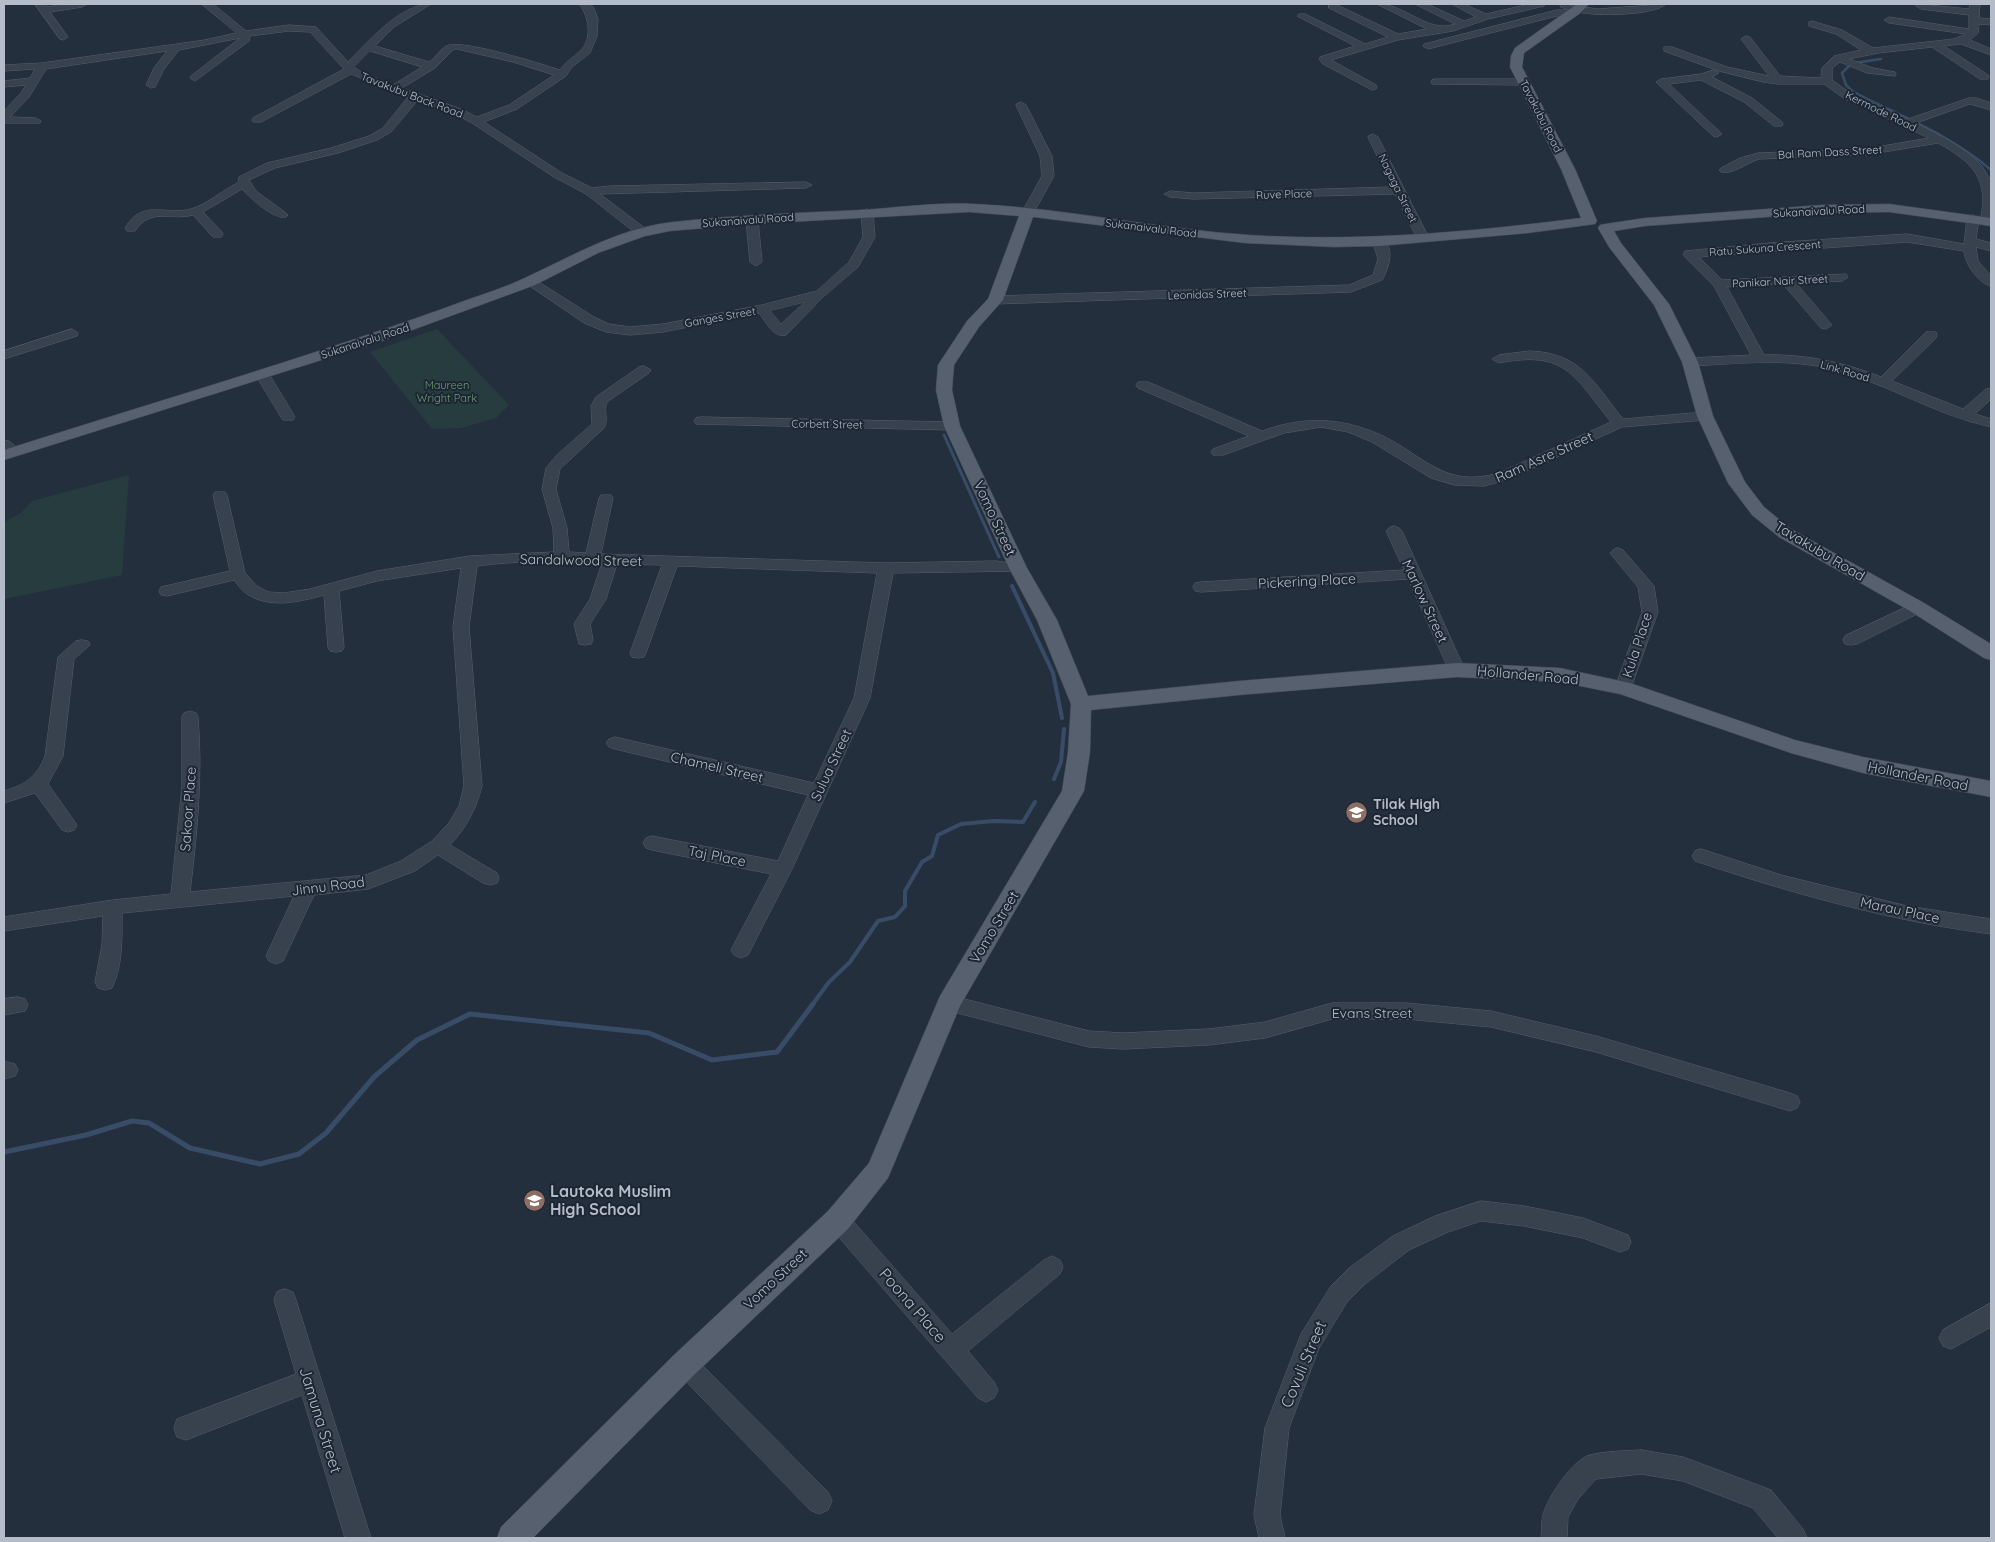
<svg xmlns="http://www.w3.org/2000/svg" width="1995" height="1542" viewBox="0 0 1995 1542" font-family="Quicksand,sans-serif">
<style>
.green{fill:#263c3f}
.lines{fill:none;stroke-linecap:round;stroke-linejoin:round}
.stream-far3{stroke:#394c67;stroke-width:2.5}
.stream-far2{stroke:#394c67;stroke-width:3}
.stream-far1{stroke:#394c67;stroke-width:4}
.stream{stroke:#394c67;stroke-width:5}
.minor-casing{stroke:#565f6c;stroke-width:1}
.major-casing{stroke:#414a57;stroke-width:1}
.minor{fill:#38414e;fill-rule:evenodd}
.major{fill:#56606e;fill-rule:evenodd}
.labels{text-anchor:middle;dominant-baseline:central;stroke-width:4;stroke-linejoin:round;paint-order:stroke}
.far-street-label{font-size:11px;fill:#b4bcc9;stroke:#1d2633}
.far-park-label{font-size:11px;fill:#6b9a76;stroke:#1d2633}
.street-label{font-size:14px;fill:#b4bcc9;stroke:#1d2633}
.poi-label{font-size:14px;font-weight:bold;fill:#b4bcc9;stroke:#1d2633;text-anchor:start}
.near-poi-label{font-size:16px;font-weight:bold;fill:#b4bcc9;stroke:#1d2633;text-anchor:start}
.near-street-label{font-size:16px;fill:#b4bcc9;stroke:#1d2633}
</style>
<rect width="100%" height="100%" fill="#242f3e"/>
<!-- green -->
<g class="green">
<path d="M 437,329 L 509,405 L 496,418 L 461,428 L 432,429 L 370,352 Z"/>
<path d="M 129,475 L 122,575 L 4,599 L 4,522 L 21,513 L 32,501 Z"/>
</g>
<g class="lines">
<!-- stream-far3 -->
<g class="stream-far3">
<path d="M 1854,63 L 1881,59"/>
<path d="M 1851,64 L 1842,73 L 1846,85 L 1852,91 C 1899,116 1950,134 1991,170"/>
</g>
<!-- stream-far2 -->
<path class="stream-far2" d="M 944,435 L 999,557"/>
<!-- stream-far1 -->
<g class="stream-far1">
<path d="M 1012,586 L 1053,673 L 1062,718"/>
<path d="M 1054,779 L 1061,762 L 1064,729"/>
<path d="M 812,1005 L 829,982 L 850,962 L 878,921 L 895,917 L 905,906 L 905,891 L 922,862 L 932,856 L 938,835 L 961,824 L 993,821 L 1023,822 L 1035,802"/>
</g>
<!-- stream -->
<path class="stream" d="M 4,1152 L 86,1135 L 132,1121 L 149,1123 L 190,1148 L 260,1164 L 299,1154 L 326,1133 L 374,1077 L 417,1040 L 470,1014 L 649,1033 L 712,1060 L 777,1052 L 813,1004"/>
<defs>
<g id="minor">
<path d="M 35,4 L 45,4 L 47,7 L 65,4 L 87,4 L 82,7 L 50,12 L 68,37 L 63,40 L 60,39 Z"/>
<path d="M 202,4 L 213,4 L 246,31 L 289,25 L 316,27 L 348,62 C 369,41 400,4 431,4 L 394,27 L 375,46 L 429,62 C 436,58 439,50 446,46 C 460,38 541,64 560,70 C 565,62 573,58 580,51 C 593,39 589,16 579,4 L 590,4 L 594,8 L 598,19 L 597,36 L 590,53 L 572,67 L 566,76 L 517,109 L 484,122 L 562,173 L 592,188 L 610,186 L 806,182 L 812,185 L 806,188 L 600,194 L 646,229 L 648,232 L 646,235 L 638,235 L 586,194 L 554,177 L 472,123 L 453,113 L 417,101 L 391,132 L 377,140 L 338,153 L 275,168 L 249,180 L 256,191 L 286,213 L 288,215 L 286,217 C 274,220 250,198 242,189 L 203,212 L 221,231 L 223,234 L 221,237 L 213,237 L 193,215 C 170,221 151,207 135,231 L 127,231 L 125,228 C 142,198 166,216 191,209 C 208,204 222,190 238,183 L 239,177 L 267,163 L 331,148 L 369,136 L 383,128 L 408,97 L 351,74 L 261,122 L 253,122 L 252,120 L 253,118 L 344,69 L 310,32 L 289,31 L 250,36 L 249,41 L 195,81 L 190,78 L 191,76 L 240,38 L 179,50 L 164,69 L 155,87 L 151,88 L 146,85 L 154,68 L 167,51 L 46,69 L 29,97 L 10,117 L 36,118 L 41,121 L 40,123 L 4,123 L 4,111 L 21,93 L 26,85 L 4,87 L 4,81 L 30,78 L 35,69 L 4,71 L 4,65 L 42,63 L 205,40 L 236,33 ZM 457,49 L 513,62 L 554,75 L 509,105 L 477,117 L 461,109 L 402,88 L 435,68 L 453,50 ZM 370,51 L 422,67 L 393,85 L 361,72 L 354,67 Z"/>
<path d="M 1329,4 L 1335,4 L 1398,34 L 1427,29 L 1377,4 C 1407,4 1427,34 1455,24 L 1415,4 L 1427,4 L 1464,21 L 1476,17 L 1452,4 L 1464,4 L 1486,14 L 1530,4 L 1546,4 L 1544,6 L 1488,19 L 1453,31 L 1398,40 L 1331,60 L 1376,85 L 1377,87 L 1376,89 L 1372,90 L 1323,64 L 1319,59 L 1320,57 L 1355,46 L 1297,16 L 1299,14 L 1305,14 L 1365,44 L 1388,37 L 1329,8 Z"/>
<path d="M 1560,4 L 1598,9 L 1666,4 C 1654,16 1595,16 1577,12 L 1576,15 L 1557,16 L 1428,49 L 1423,46 L 1424,44 L 1557,10 L 1569,10 L 1561,7 Z"/>
<path d="M 1918,4 L 1969,9 L 1970,4 L 1980,4 L 1979,18 L 1991,19 L 1991,25 L 1979,24 L 1978,33 L 1970,40 L 1991,49 L 1991,55 L 1961,44 L 1944,46 L 1988,75 L 1989,77 L 1988,79 L 1980,79 L 1932,47 L 1878,53 L 1849,59 L 1873,68 L 1895,72 L 1896,74 L 1895,76 L 1867,73 L 1840,62 L 1832,68 L 1832,80 L 1853,95 L 1908,119 L 1969,98 L 1976,98 L 1991,103 L 1991,110 L 1970,104 L 1916,123 L 1950,141 L 1968,153 L 1982,166 L 1991,181 L 1990,224 L 1986,225 L 1980,221 C 1990,180 1973,162 1938,143 L 1865,155 L 1759,159 C 1747,163 1732,175 1721,172 L 1719,170 L 1721,168 L 1740,158 L 1758,153 L 1865,149 L 1929,138 L 1845,99 L 1824,84 L 1778,84 L 1763,82 L 1719,71 L 1664,51 L 1664,47 L 1672,47 L 1727,67 L 1769,76 L 1741,39 L 1746,36 L 1750,37 L 1780,76 L 1821,78 L 1822,68 L 1834,56 L 1861,50 L 1836,34 L 1809,26 L 1809,22 L 1812,21 L 1842,30 L 1873,48 L 1954,39 L 1966,34 L 1889,23 L 1884,20 L 1889,17 L 1969,29 L 1969,15 L 1921,9 L 1916,6 Z"/>
<path d="M 1714,70 L 1719,73 L 1712,77 L 1752,98 L 1782,122 L 1783,124 L 1782,126 L 1774,126 L 1744,102 L 1701,80 L 1669,84 L 1722,134 L 1717,137 L 1713,136 L 1656,82 L 1661,79 L 1701,74 Z"/>
<path d="M 1436,79 L 1522,79 L 1527,82 L 1522,85 L 1432,84 L 1431,82 L 1432,80 Z"/>
<path d="M 1021,102 L 1026,105 L 1052,156 L 1054,176 L 1034,212 L 1028,216 L 1022,212 L 1042,176 L 1040,156 L 1016,105 Z"/>
<path d="M 1373,134 L 1378,137 L 1429,238 L 1427,241 L 1419,241 L 1417,238 L 1395,194 L 1193,199 L 1170,197 L 1164,194 L 1170,191 L 1193,193 L 1392,187 L 1368,137 Z"/>
<path d="M 867,209 L 873,213 L 875,237 L 858,267 L 823,297 L 786,335 C 773,338 766,322 759,313 L 663,332 L 630,335 L 606,332 L 584,323 L 524,282 L 530,278 L 534,279 L 594,317 L 609,324 L 630,327 L 663,324 L 762,305 L 817,291 L 849,262 L 863,237 L 861,213 ZM 805,302 L 781,324 L 770,311 Z"/>
<path d="M 1973,215 L 1979,219 L 1976,239 L 1991,243 L 1991,251 L 1976,247 L 1978,261 L 1991,276 L 1991,286 C 1978,283 1965,264 1964,251 L 1907,242 L 1699,257 L 1722,280 L 1846,274 L 1848,277 L 1842,281 L 1796,283 L 1832,325 L 1826,329 L 1821,328 L 1783,284 L 1727,287 L 1764,355 C 1805,354 1843,362 1881,377 L 1926,332 L 1936,332 L 1937,335 L 1936,338 L 1892,381 L 1963,409 L 1986,389 L 1991,388 L 1991,399 L 1975,414 L 1991,419 L 1991,427 C 1934,415 1884,381 1827,368 C 1782,358 1735,364 1690,366 L 1683,362 L 1690,358 L 1751,355 L 1714,286 L 1685,257 L 1683,254 L 1685,251 L 1769,243 L 1907,234 L 1964,244 L 1967,219 Z"/>
<path d="M 752,216 L 758,220 L 762,262 L 756,266 L 750,262 L 746,220 Z"/>
<path d="M 1379,238 C 1397,243 1389,269 1382,280 L 1351,292 L 995,304 L 989,300 L 995,296 L 1349,285 L 1373,275 L 1378,259 L 1373,242 Z"/>
<path d="M 72,329 L 78,333 L 77,336 L 4,359 L 4,351 Z"/>
<path d="M 1530,351 C 1581,353 1593,382 1623,419 L 1705,412 L 1712,416 L 1705,420 L 1622,427 L 1509,479 L 1484,486 L 1454,485 L 1431,478 L 1372,442 L 1348,432 L 1321,427 L 1284,433 L 1223,455 L 1213,455 L 1211,452 L 1213,449 L 1249,436 L 1138,388 L 1136,385 L 1138,382 L 1148,382 L 1262,431 C 1304,416 1340,417 1381,435 C 1425,456 1444,489 1499,473 L 1611,422 C 1573,375 1566,350 1499,363 L 1492,359 L 1499,355 Z"/>
<path d="M 644,366 L 651,370 L 649,373 L 607,402 C 603,410 609,420 604,428 L 560,469 L 556,489 L 567,528 L 569,552 L 586,553 L 599,498 L 601,495 L 611,495 L 613,498 L 601,554 L 886,563 L 996,561 L 1023,565 L 1026,568 L 1023,571 L 893,573 L 870,698 L 792,869 L 748,955 L 741,958 L 734,955 L 731,950 L 771,874 L 652,850 L 646,848 L 643,843 L 646,838 L 652,836 L 778,861 L 808,795 L 615,749 L 609,747 L 606,743 L 609,739 L 615,737 L 814,783 L 854,698 L 877,573 L 677,566 L 646,653 L 644,657 L 638,658 L 632,657 L 630,653 L 662,565 L 617,564 L 606,599 L 590,624 L 593,640 L 591,644 L 585,645 L 579,644 L 574,624 L 590,599 L 602,563 C 561,562 518,560 477,566 L 469,627 L 482,786 C 476,809 467,827 450,845 L 497,873 L 499,878 L 497,883 L 490,885 L 483,883 L 438,855 L 415,871 L 368,889 L 314,895 L 283,961 L 276,964 L 269,961 L 266,956 L 294,896 L 122,913 C 122,937 123,966 112,988 L 105,990 L 98,988 L 95,982 L 102,945 L 103,916 L 4,931 L 4,917 L 113,900 L 171,894 L 182,787 L 182,717 L 184,713 L 190,711 L 196,713 L 198,717 C 203,776 197,834 190,892 L 366,875 L 401,861 L 432,841 L 449,823 L 459,806 L 464,786 L 453,627 L 461,568 L 377,581 L 339,591 L 344,647 L 342,651 L 336,652 L 330,651 L 328,647 L 324,595 C 299,602 270,609 247,594 C 242,591 238,585 234,580 L 167,596 L 161,595 L 159,591 L 161,587 L 230,571 L 213,495 L 215,492 L 225,492 L 227,495 L 245,573 L 257,586 L 268,592 L 284,593 L 310,589 L 377,571 L 470,556 L 554,552 L 553,528 L 542,489 L 546,468 L 557,455 L 592,424 L 591,406 L 596,397 L 639,367 Z"/>
<path d="M 262,370 L 269,374 L 295,417 L 293,420 L 283,420 L 281,417 L 255,374 Z"/>
<path d="M 701,417 L 952,422 L 959,426 L 952,430 L 696,424 L 694,421 L 696,418 Z"/>
<path d="M 4,440 L 9,441 L 21,451 L 19,454 L 14,455 L 4,450 Z"/>
<path d="M 1394,526 L 1399,528 L 1402,531 L 1465,670 L 1463,674 L 1457,676 L 1451,674 L 1449,670 L 1408,579 L 1201,592 L 1195,591 L 1193,587 L 1195,583 L 1201,582 L 1404,570 L 1386,531 L 1389,528 Z"/>
<path d="M 1618,548 L 1623,550 L 1654,586 L 1658,612 L 1631,688 L 1629,692 L 1623,694 L 1617,692 L 1615,688 L 1642,612 L 1638,587 L 1610,553 L 1613,550 Z"/>
<path d="M 1917,602 L 1923,603 L 1925,607 L 1923,611 L 1857,644 L 1851,645 L 1845,644 L 1843,640 L 1845,636 Z"/>
<path d="M 82,640 L 88,641 L 90,645 L 74,659 L 63,756 L 48,784 L 77,825 L 74,830 L 68,832 L 62,830 L 35,793 L 4,803 L 4,791 C 25,785 37,777 45,756 L 58,657 L 76,641 Z"/>
<path d="M 1701,849 L 1781,875 L 1907,906 L 1991,919 L 1991,934 C 1890,921 1791,893 1695,861 L 1692,856 L 1695,851 Z"/>
<path d="M 949,995 L 1089,1031 L 1123,1033 L 1209,1029 L 1265,1022 L 1332,1003 L 1406,1003 L 1491,1011 L 1596,1036 L 1790,1093 L 1797,1096 L 1800,1102 L 1797,1108 L 1790,1111 L 1596,1052 L 1491,1027 L 1406,1019 L 1332,1019 L 1265,1038 L 1209,1045 L 1123,1049 L 1089,1047 L 942,1009 L 939,1003 L 942,997 Z"/>
<path d="M 18,997 L 25,999 L 28,1005 L 25,1011 L 4,1015 L 4,999 Z"/>
<path d="M 4,1061 L 15,1064 L 18,1070 L 15,1076 L 4,1079 Z"/>
<path d="M 1481,1201 L 1524,1206 L 1583,1218 L 1628,1235 L 1631,1242 L 1628,1249 L 1620,1252 L 1583,1238 L 1524,1226 L 1481,1221 L 1448,1232 L 1409,1250 L 1365,1284 L 1347,1302 L 1319,1348 L 1289,1428 L 1280,1515 L 1285,1538 L 1259,1538 L 1254,1515 L 1265,1428 L 1301,1334 L 1331,1286 L 1349,1268 L 1393,1236 L 1435,1216 Z"/>
<path d="M 838,1210 L 846,1213 L 952,1334 L 1044,1260 L 1052,1256 L 1060,1260 L 1063,1267 L 1060,1274 L 968,1351 L 994,1382 L 998,1390 L 994,1398 L 986,1402 L 978,1398 L 830,1227 L 827,1220 L 830,1213 Z"/>
<path d="M 285,1289 L 293,1292 L 296,1300 L 371,1538 L 345,1538 L 302,1395 L 186,1440 L 177,1437 L 174,1428 L 177,1419 L 296,1374 L 274,1300 L 277,1292 Z"/>
<path d="M 1991,1303 L 1991,1327 L 1951,1349 L 1943,1346 L 1939,1338 L 1943,1330 Z"/>
<path d="M 685,1353 L 693,1356 L 828,1492 L 832,1501 L 828,1510 L 819,1514 L 810,1510 L 677,1372 L 673,1364 L 677,1356 Z"/>
<path d="M 1641,1450 L 1683,1457 L 1771,1490 L 1803,1529 L 1807,1538 L 1778,1538 L 1753,1508 L 1683,1481 L 1641,1474 L 1596,1479 L 1578,1499 L 1568,1517 L 1567,1538 L 1541,1538 C 1542,1531 1541,1522 1543,1515 C 1547,1498 1573,1459 1590,1455 C 1606,1451 1625,1451 1641,1450 Z"/>
</g>
<g id="major">
<path d="M 1577,4 L 1589,4 L 1579,14 L 1524,53 L 1522,67 L 1575,169 L 1597,221 L 1595,224 L 1528,233 L 1379,246 L 1334,247 L 1245,243 L 1033,217 L 1003,300 L 979,327 L 954,365 L 952,390 L 960,426 L 1027,568 L 1057,620 L 1088,696 L 1239,681 L 1457,663 L 1560,668 L 1630,683 L 1795,740 L 1863,757 L 1991,781 L 1991,797 L 1863,773 L 1791,753 L 1620,694 L 1560,682 L 1457,677 L 1239,695 L 1091,710 L 1090,752 L 1084,791 L 960,1006 L 888,1178 L 848,1229 L 695,1374 L 533,1538 L 497,1538 L 501,1527 L 675,1354 L 828,1211 L 869,1163 L 940,996 L 1062,791 L 1068,752 L 1071,704 L 1037,620 L 1009,568 L 944,426 L 936,390 L 938,365 L 967,321 L 988,299 L 1019,216 L 969,212 L 752,224 L 670,231 L 645,236 L 598,253 L 535,285 L 385,340 L 4,460 L 4,450 C 151,403 300,360 445,308 C 473,297 503,289 529,276 C 576,254 620,228 673,222 C 735,215 798,213 860,210 C 897,208 936,202 974,204 C 1066,208 1157,229 1249,235 C 1360,242 1471,232 1581,218 L 1561,169 L 1510,67 L 1511,56 L 1515,48 Z"/>
<path d="M 1889,204 L 1991,218 L 1991,226 L 1889,212 L 1822,213 L 1645,226 L 1614,231 L 1621,243 L 1669,304 L 1698,362 L 1713,416 L 1745,482 L 1764,507 L 1791,529 L 1924,603 L 1991,644 L 1991,660 L 1984,658 L 1910,611 L 1779,537 L 1752,515 L 1728,483 L 1697,416 L 1682,362 L 1654,305 L 1609,247 L 1598,228 L 1600,225 L 1605,224 L 1645,218 L 1822,205 Z"/>
</g>
</defs>
<!-- minor casing -->
<use href="#minor" class="minor-casing"/>
<!-- major casing -->
<use href="#major" class="major-casing"/>
<!-- minor -->
<use href="#minor" class="minor"/>
<!-- major -->
<use href="#major" class="major"/>
</g>
<!-- icons -->
<defs>
<symbol id="school-disc" viewBox="-11 -11 22 22"><circle r="9.5" fill="#8d6e63" stroke="#1d2633"/><path d="M0-5L7-2L0 1L-7-2ZM-4 1L0 2.5L4 1V4Q0 6-4 4Z" fill="#fff"/></symbol>
</defs>
<g fill-rule="evenodd">
<use href="#school-disc" x="1344" y="800" width="25" height="25"/>
<use href="#school-disc" x="522" y="1188" width="25" height="25"/>
</g>
<g class="labels">
<!-- far-street labels -->
<g class="far-street-label">
<text transform="translate(412 95) rotate(21)">Tavakubu Back Road</text>
<text transform="translate(1881 111) rotate(26)">Kermode Road</text>
<text transform="translate(1541 116) rotate(63)">Tavakubu Road</text>
<text transform="translate(1830 152) rotate(-3)">Bal Ram Dass Street</text>
<text transform="translate(1398 188) rotate(64)">Nagaga Street</text>
<text transform="translate(1284 194) rotate(-2)">Ruve Place</text>
<text transform="translate(1819 211) rotate(-3)">Sukanaivalu Road</text>
<text transform="translate(748 220) rotate(-4)">Sukanaivalu Road</text>
<text transform="translate(1151 228) rotate(7)">Sukanaivalu Road</text>
<text transform="translate(1765 248) rotate(-4)">Ratu Sukuna Crescent</text>
<text transform="translate(1780 281) rotate(-3)">Panikar Nair Street</text>
<text transform="translate(1207 294) rotate(-2)">Leonidas Street</text>
<text transform="translate(720 317) rotate(-10)">Ganges Street</text>
<text transform="translate(365 341) rotate(-18)">Sukanaivalu Road</text>
<text transform="translate(1845 371) rotate(16)">Link Road</text>
<text transform="translate(827 424) rotate(1)">Corbett Street</text>
</g>
<!-- far-park labels -->
<g class="far-park-label">
<text x="447" y="385">Maureen<tspan x="447" dy="13">Wright Park</tspan></text>
</g>
<!-- street labels -->
<g class="street-label">
<text transform="translate(1544 457) rotate(-24)">Ram Asre Street</text>
<text transform="translate(995 518) rotate(65)">Vomo Street</text>
<text transform="translate(1820 551) rotate(31)">Tavakubu Road</text>
<text transform="translate(581 560) rotate(1)">Sandalwood Street</text>
<text transform="translate(1307 581) rotate(-3)">Pickering Place</text>
<text transform="translate(1425 601) rotate(65)">Marlow Street</text>
<text transform="translate(1637 645) rotate(-72)">Kula Place</text>
<text transform="translate(1528 675) rotate(5)">Hollander Road</text>
<text transform="translate(831 765) rotate(-65)">Sulua Street</text>
<text transform="translate(717 767) rotate(13)">Chameli Street</text>
<text transform="translate(1918 776) rotate(11)">Hollander Road</text>
<text transform="translate(188 809) rotate(-86)">Sakoor Place</text>
<text transform="translate(717 856) rotate(11)">Taj Place</text>
<text transform="translate(328 886) rotate(-7)">Jinnu Road</text>
<text transform="translate(1900 910) rotate(12)">Marau Place</text>
<text transform="translate(994 927) rotate(-59)">Vomo Street</text>
<text x="1372" y="1013">Evans Street</text>
<text transform="translate(775 1279) rotate(-43)">Vomo Street</text>
</g>
<!-- poi labels -->
<g class="poi-label">
<text x="1373" y="804">Tilak High<tspan x="1373" dy="16">School</tspan></text>
</g>
<!-- near-poi labels -->
<g class="near-poi-label">
<text x="550" y="1191">Lautoka Muslim<tspan x="550" dy="18">High School</tspan></text>
</g>
<!-- near-street labels -->
<g class="near-street-label">
<text transform="translate(913 1305) rotate(49)">Poona Place</text>
<text transform="translate(1303 1364) rotate(-67)">Covuli Street</text>
<text transform="translate(321 1420) rotate(73)">Jamuna Street</text>
</g>
</g>
<!-- border -->
<rect width="1995" height="1542" fill="none" stroke="#b4bcc9" stroke-width="10"/>
</svg>
